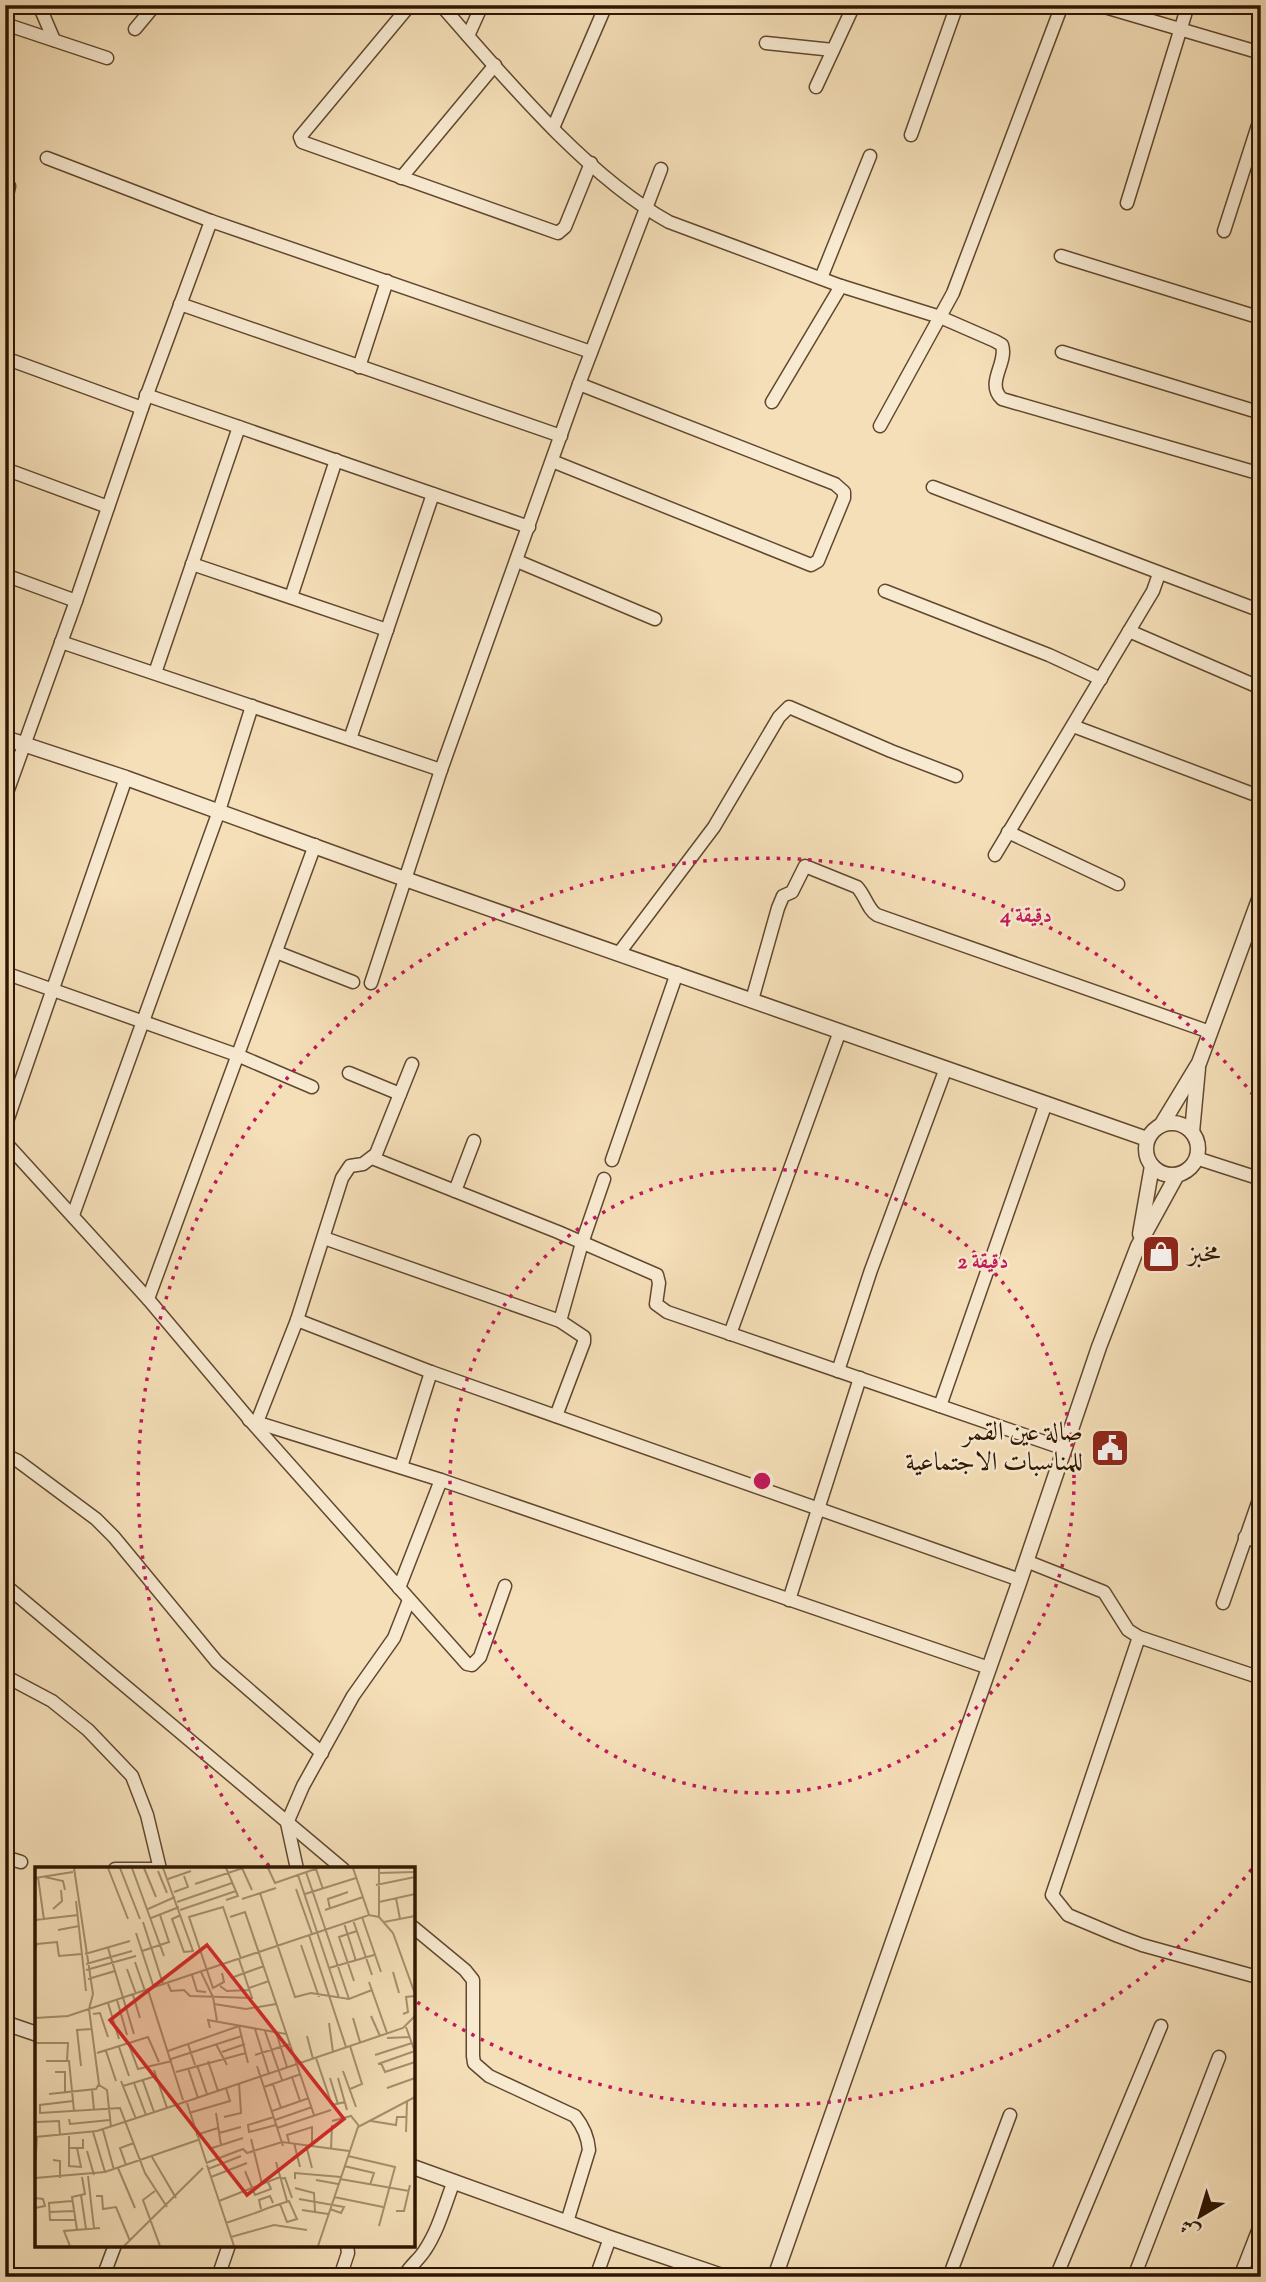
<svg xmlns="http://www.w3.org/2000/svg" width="1266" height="2282" viewBox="0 0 1266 2282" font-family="'Sorts Mill Goudy',Amiri,serif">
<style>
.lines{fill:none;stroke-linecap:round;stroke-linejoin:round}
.minor-casing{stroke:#60482e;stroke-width:15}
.tertiary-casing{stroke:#60482e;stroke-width:17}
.minor{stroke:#f8ead1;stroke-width:12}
.tertiary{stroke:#f8ead1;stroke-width:14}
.ring{fill:none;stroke:#c2185b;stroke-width:3.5;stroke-dasharray:3.5 7}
.labels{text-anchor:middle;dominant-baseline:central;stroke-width:5;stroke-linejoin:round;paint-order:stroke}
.poi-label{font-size:26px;fill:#2f1600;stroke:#f8ead1;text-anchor:start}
.inset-road{fill:none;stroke:#a68f6e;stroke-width:2}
.view{fill:#d62828;fill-opacity:0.15;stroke:#d62828;stroke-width:3.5}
.inset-edge{fill:none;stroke:#2f1600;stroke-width:3.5}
.centre{fill:#c2185b;stroke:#f8ead1;stroke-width:3.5}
.ring-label{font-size:21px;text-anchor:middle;font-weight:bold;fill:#c2185b;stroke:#f8ead1;stroke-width:5;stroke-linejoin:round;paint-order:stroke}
</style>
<rect width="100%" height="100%" fill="#f5dfb8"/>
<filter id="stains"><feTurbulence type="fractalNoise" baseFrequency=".00286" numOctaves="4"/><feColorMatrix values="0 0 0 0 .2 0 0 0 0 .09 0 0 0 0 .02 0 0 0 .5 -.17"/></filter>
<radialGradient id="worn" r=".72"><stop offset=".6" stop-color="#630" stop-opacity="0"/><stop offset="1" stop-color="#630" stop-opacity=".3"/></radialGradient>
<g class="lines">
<defs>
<g id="minor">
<path d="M 39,5 L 54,40"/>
<path d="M 410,5 L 300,137 L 302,142 L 558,233 L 565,227 L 591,163"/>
<path d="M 441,5 C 504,77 586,176 669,222 L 841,286 L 940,317 L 995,341 L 1002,345 C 1008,363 985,383 1002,399 L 1261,474"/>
<path d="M 1098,5 L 1261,53"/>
<path d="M 5,24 L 107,58"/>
<path d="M 135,29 L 155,5"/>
<path d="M 468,36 L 482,5"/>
<path d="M 766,43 L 833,50"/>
<path d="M 816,87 L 854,5"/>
<path d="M 553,128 L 606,5"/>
<path d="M 911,135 L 957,5"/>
<path d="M 47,158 L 211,221 L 591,352"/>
<path d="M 401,178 L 495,65"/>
<path d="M 5,182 L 9,186 L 5,205"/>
<path d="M 1127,203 L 1188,5"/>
<path d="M 1224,231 L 1261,116"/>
<path d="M 1061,256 L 1261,318"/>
<path d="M 821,278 L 870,156"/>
<path d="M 180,304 L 561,436"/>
<path d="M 1062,352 L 1261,413"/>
<path d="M 5,358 L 142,408"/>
<path d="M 359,367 L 387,281"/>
<path d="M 146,395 L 529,527"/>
<path d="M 772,402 L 841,286"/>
<path d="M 880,426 L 953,293 L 1062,5"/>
<path d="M 552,461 L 811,565 L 818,561 L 844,498 L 844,492 L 835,484 L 579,384"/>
<path d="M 5,469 L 108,507"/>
<path d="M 933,487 L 1261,611"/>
<path d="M 517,561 L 655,619"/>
<path d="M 192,564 L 387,630"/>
<path d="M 5,575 L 76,601"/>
<path d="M 885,591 L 1049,655 L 1101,679"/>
<path d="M 291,597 L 336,460"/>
<path d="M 1129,631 L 1261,688"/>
<path d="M 61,642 L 441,770"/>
<path d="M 155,673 L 239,427"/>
<path d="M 1073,726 L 1261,797"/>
<path d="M 350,739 L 433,494"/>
<path d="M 5,798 L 76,601 L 142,408 L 211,221"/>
<path d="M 1008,832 L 1118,884"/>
<path d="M 995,855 L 1153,591 L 1159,574"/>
<path d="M 276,952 L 353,982"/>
<path d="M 619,953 L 714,827 L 779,717 L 789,707 L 891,751 L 956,776"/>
<path d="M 5,973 L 237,1055 L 312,1087"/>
<path d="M 371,983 L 441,770 L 579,384 L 661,169"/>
<path d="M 752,1000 L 778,908 L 783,896 L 792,892 L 805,866 L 857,887 C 865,895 868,910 877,915 L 1210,1032"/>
<path d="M 349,1073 L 400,1094"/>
<path d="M 5,1127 L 126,778"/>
<path d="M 5,1142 L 148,1299 L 249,1419 L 467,1664 L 472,1665 L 480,1657 L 505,1586"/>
<path d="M 372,1158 L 558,1232 L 657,1275 L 659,1283 L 656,1304 L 667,1312 L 1065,1449"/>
<path d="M 1196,1158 L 1261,1179"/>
<path d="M 612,1160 L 677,973"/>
<path d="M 455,1191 L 474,1141"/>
<path d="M 73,1215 L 219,811 L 252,706"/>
<path d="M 324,1238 L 560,1321 L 584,1337 L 584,1342 L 556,1416"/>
<path d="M 148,1299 L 315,845"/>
<path d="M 297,1320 L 431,1372 L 1020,1580"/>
<path d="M 560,1321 L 582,1243 L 604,1179"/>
<path d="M 730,1334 L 840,1031"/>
<path d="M 838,1371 L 871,1270 L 946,1068"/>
<path d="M 940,1406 L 1046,1103"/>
<path d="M 249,1420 L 441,1480 L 989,1668"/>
<path d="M 257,1422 L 297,1320 L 342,1178 L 350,1166 L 363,1164 L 376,1154 L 412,1064"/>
<path d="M 5,1455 L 18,1461 L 96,1519 L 114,1537 L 217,1662 L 322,1753"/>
<path d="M 401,1467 L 431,1372"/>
<path d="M 1245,1537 L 1261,1543"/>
<path d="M 1026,1561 L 1104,1592 L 1128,1630 L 1139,1637 L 1261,1678"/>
<path d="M 5,1585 L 343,1869"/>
<path d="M 399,1588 L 441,1480"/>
<path d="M 789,1600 L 860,1378"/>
<path d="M 1223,1603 L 1261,1494"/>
<path d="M 1139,1637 L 1052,1895 L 1068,1915 L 1118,1936 L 1142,1945 L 1261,1978"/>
<path d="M 5,1676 L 52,1701 L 88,1730 L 132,1776 L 147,1815 L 160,1869"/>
<path d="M 5,1857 L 21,1862"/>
<path d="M 115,1869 L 154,1869"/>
<path d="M 297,1869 L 287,1823 L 303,1786 L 353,1696 L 394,1638 L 409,1600"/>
<path d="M 413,1927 L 465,1970 L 473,1980 L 473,2056 L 474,2063 L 489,2076 L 575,2116 C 583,2126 588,2137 589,2150 L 567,2222"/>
<path d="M 103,2277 L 115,2245"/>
<path d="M 218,2277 L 229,2245"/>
<path d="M 340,2277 L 348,2253 L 347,2245"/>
<path d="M 404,2277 C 409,2266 419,2260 425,2250 C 439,2229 445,2204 454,2181"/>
<path d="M 596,2277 L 610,2238"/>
<path d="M 949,2277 L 1010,2115"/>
<path d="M 1056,2277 L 1161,2026"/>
<path d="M 1134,2277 L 1219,2057"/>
<path d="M 1240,2277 L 1261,2223"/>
</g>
<g id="tertiary">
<path d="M 5,738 L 126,778 L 405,879 L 1147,1139"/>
<circle cx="1172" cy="1149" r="26"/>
<path d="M 1162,1124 L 1199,1063 L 1261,894"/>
<path d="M 1192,1132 L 1198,1068"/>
<path d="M 1140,1234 L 1152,1166"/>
<path d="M 5,2023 L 37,2034"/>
<path d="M 413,2167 L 610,2238 L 725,2277"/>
<path d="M 775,2277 L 1020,1580 L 1099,1347 L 1138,1246 L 1177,1175"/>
</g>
</defs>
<!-- minor casing -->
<use href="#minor" class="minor-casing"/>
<!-- tertiary casing -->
<use href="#tertiary" class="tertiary-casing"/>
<!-- minor -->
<use href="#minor" class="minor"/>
<!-- tertiary -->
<use href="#tertiary" class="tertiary"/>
</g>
<!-- distance rings -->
<g class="ring">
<circle cx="762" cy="1481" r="312"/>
<path d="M1258 1861A625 625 0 0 1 417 2002M269 1866A625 625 0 1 1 1258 1101"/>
</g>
<!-- icons -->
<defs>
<symbol id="shop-square" viewBox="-11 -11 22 22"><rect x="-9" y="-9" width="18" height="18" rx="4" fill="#8f2418" stroke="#f8ead1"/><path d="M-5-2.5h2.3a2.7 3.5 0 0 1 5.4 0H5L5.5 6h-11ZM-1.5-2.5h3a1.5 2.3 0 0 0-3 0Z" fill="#fff"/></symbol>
<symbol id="civic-square" viewBox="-11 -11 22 22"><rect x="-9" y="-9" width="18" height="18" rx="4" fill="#8f2418" stroke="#f8ead1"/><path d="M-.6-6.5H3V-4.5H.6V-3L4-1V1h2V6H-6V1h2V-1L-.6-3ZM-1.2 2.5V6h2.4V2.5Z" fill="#fff"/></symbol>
</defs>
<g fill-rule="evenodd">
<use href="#shop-square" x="1139" y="1232" width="44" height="44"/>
<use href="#civic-square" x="1088" y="1426" width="44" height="44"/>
</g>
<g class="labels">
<!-- poi labels -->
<g class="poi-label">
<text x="1188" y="1254">مخبز</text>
<text x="1083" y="1433" text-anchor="end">صالة عين القمر<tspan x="1083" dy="30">للمناسبات الاجتماعية</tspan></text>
</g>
</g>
<!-- overview -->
<g transform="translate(35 1867)">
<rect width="380" height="380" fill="#f5dfb8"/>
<path class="inset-road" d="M 73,1 L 93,52M 85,1 L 105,52M 97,1 L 129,89M 109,1 L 121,30M 128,1 L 158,84M 191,1 L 203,29 L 191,33M 207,1 L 217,23M 233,1 L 240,16 L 283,1M 318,1 L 334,48M 281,2 L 288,22M 123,4 L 132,26M 271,5 L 314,132M 344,6 L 380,5M 263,8 L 304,131M 3,10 L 9,53M 10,10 L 28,14 L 30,23M 0,11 L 38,5M 133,12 L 156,4M 160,17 L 208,1M 341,18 L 380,10M 261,22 L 277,67M 139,25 L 153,20 L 149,9M 225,26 L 260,130 L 276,126 L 314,132 L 337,123M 270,27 L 321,11M 361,31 L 365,52M 207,32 L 241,21M 41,34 L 51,124M 142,35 L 197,16M 344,35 L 380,27M 18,42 L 27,34 L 26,23M 113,42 L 140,30M 295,42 L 293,32 L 313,25M 145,43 L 201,24M 290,43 L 328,30M 146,48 L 137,52 L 149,85 L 159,84M 195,50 L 210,45 L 279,248M 327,50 L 346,105M 344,50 L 344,1M 116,51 L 144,40M 0,53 L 43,48M 318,53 L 337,108M 108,55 L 128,117M 349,55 L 380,49M 309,56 L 321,94M 23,63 L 44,59M 101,66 L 119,121M 274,68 L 311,180M 266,78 L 284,130M 73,81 L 99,167M 0,82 L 2,77 L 22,75 L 24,89 L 47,87M 107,84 L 134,75 L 125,48M 50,87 L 95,74M 100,95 L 110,124M 51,97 L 97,84M 294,101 L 339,88M 92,102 L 101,127M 51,103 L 101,89M 166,105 L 178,130 L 182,154M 358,105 L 364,126M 187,106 L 189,115 L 178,121 L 154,50 L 188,40 L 206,92M 157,108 L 162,124 L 171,125M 196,111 L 229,99M 53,112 L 80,104M 319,114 L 304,70 L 322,64M 334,115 L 352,166M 133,117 L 136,124 L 149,123 L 155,129 L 217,131 L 204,92M 185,119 L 192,124 L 215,123M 214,121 L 234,114M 113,123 L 148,233M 98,128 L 105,151M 82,133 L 92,168M 73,136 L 84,172M 179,137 L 211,142 L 241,137M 58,147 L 65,146 L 73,170M 368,147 L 373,145 L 371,130 L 380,129M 336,149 L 345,169M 0,151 L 33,149 L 334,48 L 344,50 L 358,66 L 380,127M 318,151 L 325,175M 294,156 L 298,185M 204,159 L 213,196M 371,160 L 380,185M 175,161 L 173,153 L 251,167M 220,162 L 234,207M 230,164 L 247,213M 241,165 L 252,200M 272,169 L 278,192M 352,171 L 375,170M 0,176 L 33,176 L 32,194M 153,177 L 160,198M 181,177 L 192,198M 94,178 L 103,202 L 137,194M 315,179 L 327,217 L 315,222M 84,180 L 94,209M 71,184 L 81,214M 133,184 L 204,159M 187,185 L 210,177M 62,186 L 113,170 L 124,195M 220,188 L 255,177M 340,188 L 377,176M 281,191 L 297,238 L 310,235M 136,192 L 207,169M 11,194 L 34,194 L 39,244M 173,194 L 183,224M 346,196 L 350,205 L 380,195M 343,197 L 380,184M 162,198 L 172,227M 46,199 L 42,163 L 57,162M 222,199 L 248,279M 153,201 L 163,231M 119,203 L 132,241M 308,204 L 321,240M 20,205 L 30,205 L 30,226M 141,205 L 211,186M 257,210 L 265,234M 295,211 L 303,237M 303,211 L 312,243M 86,214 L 101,252M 108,214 L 119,245M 99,216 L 111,248M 238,217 L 246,241M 64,218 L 72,223 L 76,260M 88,219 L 121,209M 229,220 L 266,207M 352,221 L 380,211M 57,222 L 59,243M 14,227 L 61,222 L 64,217 L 54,142 L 58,127 L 39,1M 38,234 L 5,238 L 5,246 L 85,241 L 110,306 L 132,340M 153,234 L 368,161 L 380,149M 152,236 L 172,297M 237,244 L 274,231M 154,246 L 195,234 L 191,221M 181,246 L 186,278M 189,250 L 206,246 L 204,216M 239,250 L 213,258 L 214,265 L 241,258M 34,252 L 35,257 L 75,253M 240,253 L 277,240M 297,254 L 316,249 L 324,259M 336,254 L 361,258 L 362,250 L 371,250M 2,255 L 24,254 L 25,269M 242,261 L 296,243M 68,263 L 79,303M 58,265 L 70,305M 371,265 L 372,235M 184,266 L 206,260M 161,268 L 183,261M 34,269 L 34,299 L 46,300 L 42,281M 0,270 L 62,264 L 153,234 L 148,235M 216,272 L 227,317M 254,275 L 252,268 L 277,260 L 277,279M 259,276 L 265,300M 271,278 L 277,301M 34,281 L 48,281 L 48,272M 174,282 L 208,271M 296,282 L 297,258M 52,284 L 59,308M 313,289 L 360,300 L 344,359M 117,290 L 141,331M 18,293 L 25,294 L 25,311M 241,295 L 252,334M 171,296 L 208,282 L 212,286 L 247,275 L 314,284M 91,298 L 85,281 L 99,276M 172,298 L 199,379M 0,299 L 2,270M 309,299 L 339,306 L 335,318M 83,301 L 100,341M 173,302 L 206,289M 210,304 L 220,328 L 236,322 L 233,315M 53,309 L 59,361M 176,310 L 212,296M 0,311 L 70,305 L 163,273M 245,312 L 250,311 L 257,331M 260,312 L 260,306 L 306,310M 305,312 L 374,324M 281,313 L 303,317M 260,321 L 279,326 L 280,345M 120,324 L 108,333 L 125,379M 46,328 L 51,362M 61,329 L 67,329 L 68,342 L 81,340 L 95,374M 299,330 L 348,340M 0,331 L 8,332 L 10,339 L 0,341M 264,332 L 309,340 L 306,346 L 295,342M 37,334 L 14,336 L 15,353 L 40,353M 184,334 L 245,310M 226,342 L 224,333 L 235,329 L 238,336M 267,343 L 293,347M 361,344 L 369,344 L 375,318M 15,345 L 39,344M 191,356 L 223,345 L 233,341 L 254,334 L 262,352 L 252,355 L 245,337M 42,363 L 37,330 L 50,327 L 47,310M 196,370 L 239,358 L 272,363M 35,379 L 29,364 L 65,361M 89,379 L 168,301M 283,379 L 323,260 L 380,230"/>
<path class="view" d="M 172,78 L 309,252 L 212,328 L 75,153 Z"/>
<rect width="380" height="380" class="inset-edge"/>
</g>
<circle cx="762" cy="1481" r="10" class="centre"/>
<g class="ring-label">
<text x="1026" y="922">4 دقيقة</text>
<text x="983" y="1268">2 دقيقة</text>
</g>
<!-- margin -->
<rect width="1266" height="2282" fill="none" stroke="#f5dfb8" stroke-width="28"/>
<rect x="7" y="7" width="1252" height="2268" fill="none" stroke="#2f1600" stroke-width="3.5"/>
<rect x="14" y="14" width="1238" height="2254" fill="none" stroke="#2f1600" stroke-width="2"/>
<!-- north arrow -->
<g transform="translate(1200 2216) rotate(218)" stroke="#f8ead1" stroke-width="5" paint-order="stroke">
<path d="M0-5L12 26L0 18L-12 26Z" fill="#2f1600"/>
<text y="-10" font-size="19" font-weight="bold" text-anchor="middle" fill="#2f1600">ش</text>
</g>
<rect width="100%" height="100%" filter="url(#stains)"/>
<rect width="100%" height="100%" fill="url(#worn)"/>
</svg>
